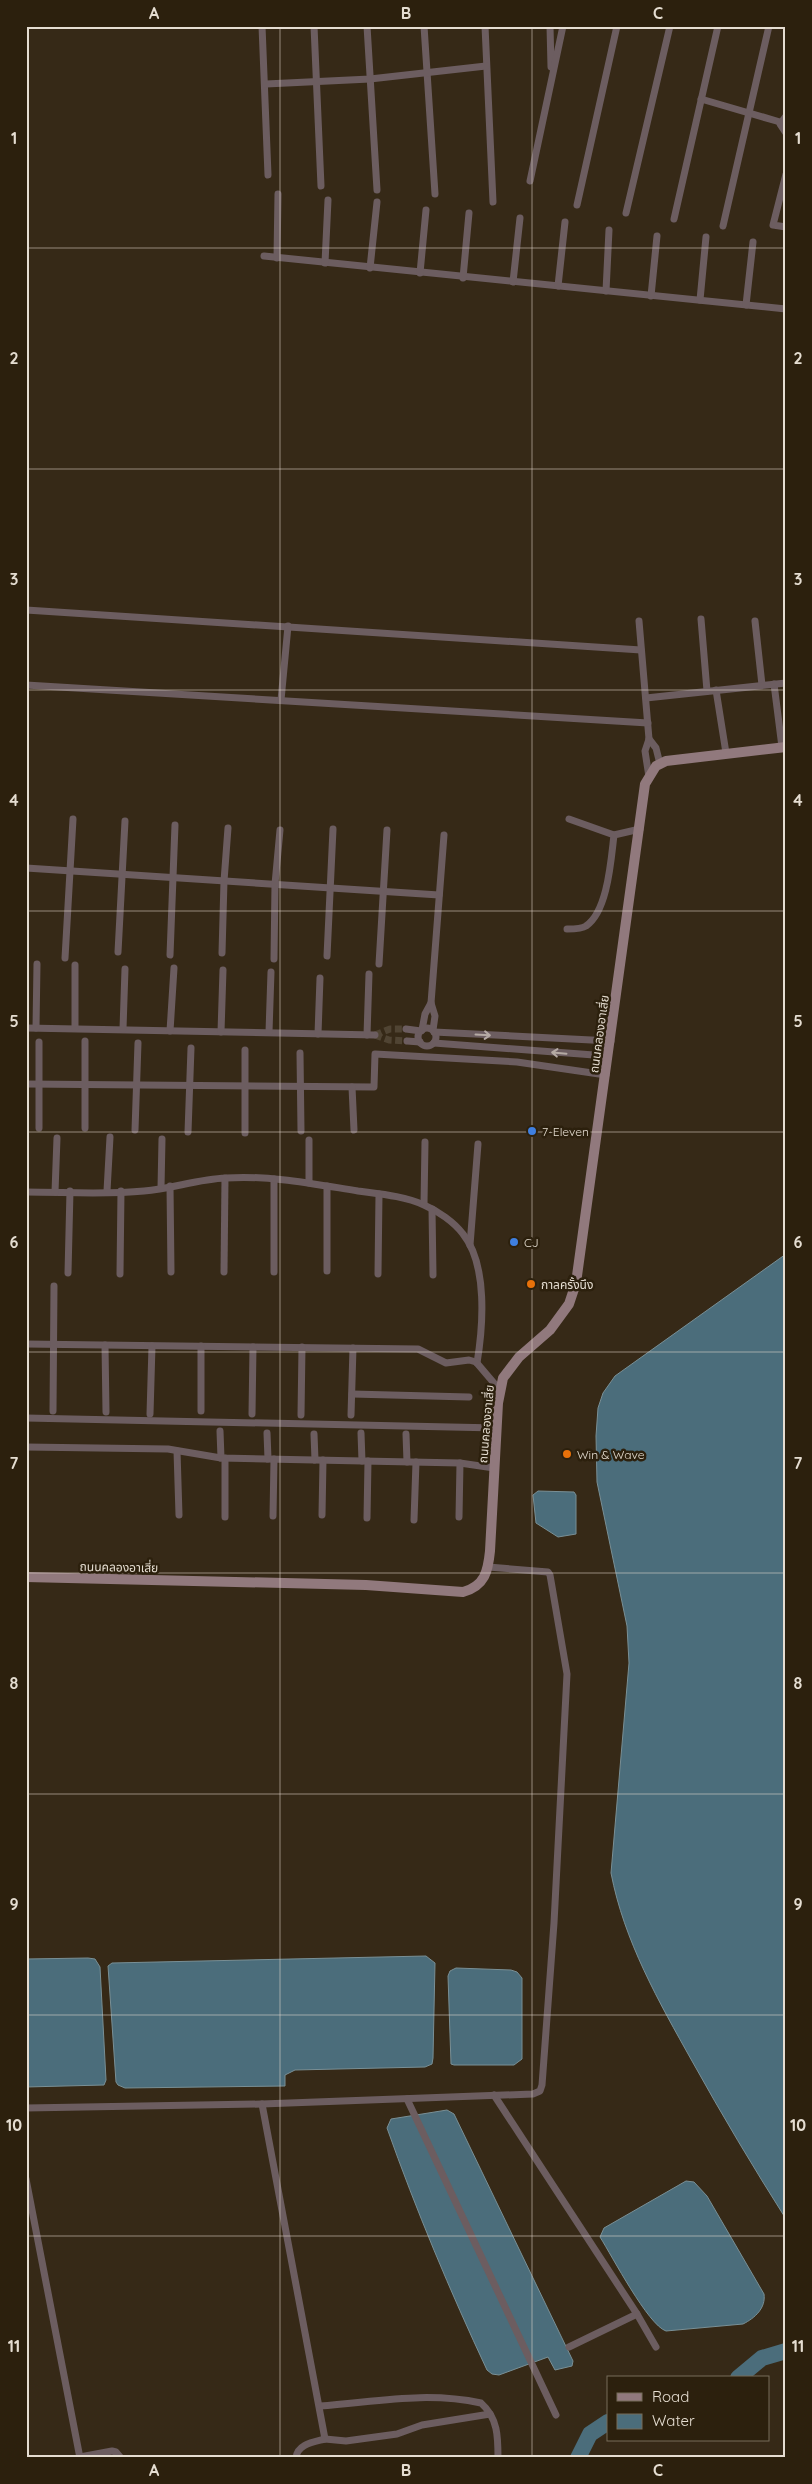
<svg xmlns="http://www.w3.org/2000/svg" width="812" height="2484" viewBox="0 0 812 2484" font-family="Quicksand,'Noto Sans Thai',sans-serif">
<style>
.water{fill:#4b6d7b;stroke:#798f95}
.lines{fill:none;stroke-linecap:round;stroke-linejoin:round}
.river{stroke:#4b6d7b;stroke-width:16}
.street-tunnel{stroke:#504433;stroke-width:7;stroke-dasharray:7 3.5;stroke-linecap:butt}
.street{stroke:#6c5d60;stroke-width:7}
.secondary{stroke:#91797d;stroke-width:10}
.oneway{stroke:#b5aaa4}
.grid{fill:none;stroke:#e5ddd1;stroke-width:1;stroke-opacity:0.55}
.shop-dot{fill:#3f7fe0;stroke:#2c200d;stroke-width:2}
.food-dot{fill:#e8710a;stroke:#2c200d;stroke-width:2}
.labels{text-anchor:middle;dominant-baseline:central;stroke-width:5;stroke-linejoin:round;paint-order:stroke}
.street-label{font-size:12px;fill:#e5ddd1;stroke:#2c200d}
.poi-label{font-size:12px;fill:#e5ddd1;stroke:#2c200d;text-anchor:start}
.neatline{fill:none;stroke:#e5ddd1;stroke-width:2}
.grid-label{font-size:16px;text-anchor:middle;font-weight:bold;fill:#e5ddd1}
</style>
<rect width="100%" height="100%" fill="#362917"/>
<!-- water -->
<g class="water">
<path d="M 786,1254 L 786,2219 C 753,2167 722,2115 692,2061 C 659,2002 624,1941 611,1873 L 629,1663 L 627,1626 L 597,1482 L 596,1436 L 598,1408 L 603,1393 L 615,1376 Z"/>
<path d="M 538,1491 L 574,1492 L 576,1495 L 576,1534 L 558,1537 L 536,1523 L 533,1495 Z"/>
<path d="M 426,1956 L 435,1963 L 433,2058 L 432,2064 L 425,2067 L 295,2070 L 285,2075 L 285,2086 L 125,2088 L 118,2085 L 116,2082 L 108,1966 L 112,1963 Z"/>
<path d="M 88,1958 L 95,1959 L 100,1967 L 106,2080 L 104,2085 L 26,2087 L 26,1959 Z"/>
<path d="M 456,1968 L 511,1970 L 517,1972 L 522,1978 L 522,2059 L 514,2065 L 454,2065 L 451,2064 L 448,1976 L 450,1971 Z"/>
<path d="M 447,2110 L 454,2114 L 573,2361 L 572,2366 L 555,2370 L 548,2357 L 499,2375 L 492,2374 L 487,2370 C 450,2291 416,2210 387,2128 L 391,2119 Z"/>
<path d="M 686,2181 L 694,2182 L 707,2196 L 764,2294 C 766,2308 755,2318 743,2324 L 666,2331 C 648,2325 612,2256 600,2237 L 604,2228 Z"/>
</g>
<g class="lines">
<!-- river -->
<g class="river">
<path d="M 738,2378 L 762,2358 L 786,2351"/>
<path d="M 578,2458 L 590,2434 L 608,2422"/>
</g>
<!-- street-tunnel -->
<g class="street-tunnel">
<path d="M 375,1035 L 389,1040 L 407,1041"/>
<path d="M 375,1035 L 390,1029 L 406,1029"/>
</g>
<!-- street -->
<g class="street">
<path d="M 262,26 L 268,175"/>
<path d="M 314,26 L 321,186"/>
<path d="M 367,26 L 377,190"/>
<path d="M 424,26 L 435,194"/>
<path d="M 485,26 L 493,202"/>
<path d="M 550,26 L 551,67"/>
<path d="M 266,84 L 370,79 L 486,66"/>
<path d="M 701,99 L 780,122"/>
<path d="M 786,116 L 780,124 L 786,133"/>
<path d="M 786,174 L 773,225 L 786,227"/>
<path d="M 530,181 L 563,26"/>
<path d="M 577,205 L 617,26"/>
<path d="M 626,213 L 670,26"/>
<path d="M 674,219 L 718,26"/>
<path d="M 723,226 L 769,26"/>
<path d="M 264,256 L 786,309"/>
<path d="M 277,258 L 278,194"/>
<path d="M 325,263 L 328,200"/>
<path d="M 370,268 L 377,202"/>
<path d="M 420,273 L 426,210"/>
<path d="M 463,278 L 469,213"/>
<path d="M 513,282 L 520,218"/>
<path d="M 558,286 L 565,222"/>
<path d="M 606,291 L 609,230"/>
<path d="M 651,296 L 657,236"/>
<path d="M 700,300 L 706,237"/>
<path d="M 746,305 L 753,242"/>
<path d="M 26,610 L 641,650"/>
<path d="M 701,619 L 707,691"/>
<path d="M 639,621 L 649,739 L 645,751 L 649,777"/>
<path d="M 755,621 L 762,685"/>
<path d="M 774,684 L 782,747"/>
<path d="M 26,685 L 648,723"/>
<path d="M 716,690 L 726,753"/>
<path d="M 646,698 L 786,683"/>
<path d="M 281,700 L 288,626"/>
<path d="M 649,739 L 656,748 L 660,764"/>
<path d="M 569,819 L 614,835"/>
<path d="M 26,868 L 439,895"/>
<path d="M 567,929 C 573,929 582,929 586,926 C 608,911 611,859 614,835 L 640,829"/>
<path d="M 118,952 L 125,821"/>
<path d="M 222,953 L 224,881 L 228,828"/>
<path d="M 170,955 L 175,825"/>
<path d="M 327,956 L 333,829"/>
<path d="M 65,958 L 73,819"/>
<path d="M 274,959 L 275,884 L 280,830"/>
<path d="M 379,964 L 387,830"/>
<path d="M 26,1028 L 375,1035"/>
<path d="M 36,1028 L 37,964"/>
<path d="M 75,1028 L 75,965"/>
<circle cx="427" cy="1037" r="9"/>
<path d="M 123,1029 L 125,969"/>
<path d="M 406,1029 L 421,1031"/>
<path d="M 422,1030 L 425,1014 L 431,1003"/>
<path d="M 433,1030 L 435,1016 L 431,1003 L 444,835"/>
<path d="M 170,1031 L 174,968"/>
<path d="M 221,1032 L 223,970"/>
<path d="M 269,1032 L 271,972"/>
<path d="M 434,1032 L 611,1041"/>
<path d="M 318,1034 L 320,978"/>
<path d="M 367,1035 L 369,974"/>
<path d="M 407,1041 L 420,1042"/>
<path d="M 39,1042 L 39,1128"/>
<path d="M 434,1043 L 607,1056"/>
<path d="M 300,1053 L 301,1131"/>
<path d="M 26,1084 L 374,1087 L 375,1054 L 517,1062 L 606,1075"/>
<path d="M 352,1087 L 354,1130"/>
<path d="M 85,1128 L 85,1041"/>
<path d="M 135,1130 L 138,1043"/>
<path d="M 188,1132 L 191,1048"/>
<path d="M 245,1133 L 245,1050"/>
<path d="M 274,1179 L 274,1272"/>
<path d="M 309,1183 L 309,1140"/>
<path d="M 170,1186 L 171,1272"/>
<path d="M 161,1188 L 162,1139"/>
<path d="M 107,1191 L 110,1137"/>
<path d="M 26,1192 C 65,1192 105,1195 144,1191 C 171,1189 198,1179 226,1178 C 270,1175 314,1184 358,1191 C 380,1194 404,1196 424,1205 C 438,1211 454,1222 463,1234 C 488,1265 483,1327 477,1363"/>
<path d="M 55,1192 L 57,1138"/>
<path d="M 424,1204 L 425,1142"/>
<path d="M 432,1209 L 433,1275"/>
<path d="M 470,1245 L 478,1144"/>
<path d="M 327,1271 L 327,1186"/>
<path d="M 224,1272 L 225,1178"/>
<path d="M 68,1273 L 70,1191"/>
<path d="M 120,1274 L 121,1191"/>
<path d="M 378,1274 L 379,1194"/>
<path d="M 26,1344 L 418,1349 L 446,1363 L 469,1360 L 476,1362 L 499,1389"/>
<path d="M 105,1345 L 106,1412"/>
<path d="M 201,1346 L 201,1411"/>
<path d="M 352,1394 L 469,1397"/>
<path d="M 53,1411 L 54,1286"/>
<path d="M 150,1414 L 152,1346"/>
<path d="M 252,1414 L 253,1347"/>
<path d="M 301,1415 L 302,1347"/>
<path d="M 351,1415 L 353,1348"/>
<path d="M 26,1418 L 497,1428"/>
<path d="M 220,1431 L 221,1458"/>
<path d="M 267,1433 L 268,1459"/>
<path d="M 361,1433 L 362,1461"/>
<path d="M 314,1434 L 315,1460"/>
<path d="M 406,1434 L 407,1462"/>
<path d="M 26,1447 L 168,1449 L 221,1458 L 460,1463 L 494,1468"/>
<path d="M 177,1451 L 179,1515"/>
<path d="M 322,1515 L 323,1460"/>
<path d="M 273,1516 L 274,1459"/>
<path d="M 225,1517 L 225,1458"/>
<path d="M 459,1517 L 460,1463"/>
<path d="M 367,1518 L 368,1461"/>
<path d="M 414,1520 L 416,1462"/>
<path d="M 494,2095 L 637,2314 L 656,2347"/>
<path d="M 407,2099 L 556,2415"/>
<path d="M 262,2104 L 325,2439 C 314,2442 297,2444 296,2458"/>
<path d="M 26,2108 L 262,2104 L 533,2094 L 540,2091 L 542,2085 L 554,1923 L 567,1674 L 550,1575 L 548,1572 L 488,1567"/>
<path d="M 26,2179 L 80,2458"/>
<path d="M 569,2347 L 637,2314"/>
<path d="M 320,2406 C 376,2402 425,2391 481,2403 C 498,2418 498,2437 498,2458"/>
<path d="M 325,2439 L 346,2441 L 397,2434 L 422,2425 L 490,2414"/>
<path d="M 80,2457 L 112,2451 L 116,2452 L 121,2458"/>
</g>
<!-- secondary -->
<path class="secondary" d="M 26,1577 L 366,1585 L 463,1592 C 485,1586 488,1571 490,1551 L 498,1403 L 503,1378 L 519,1357 L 550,1330 L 569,1304 L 576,1283 L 645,784 L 656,766 L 666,761 L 786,747"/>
</g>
<!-- one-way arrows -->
<defs><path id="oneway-shaft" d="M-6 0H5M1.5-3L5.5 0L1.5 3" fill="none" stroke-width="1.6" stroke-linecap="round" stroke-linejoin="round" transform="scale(1.25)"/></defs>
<g class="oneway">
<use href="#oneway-shaft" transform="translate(483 1035) rotate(3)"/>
<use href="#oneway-shaft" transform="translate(559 1053) rotate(-175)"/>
</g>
<!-- grid -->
<path class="grid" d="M 280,26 L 280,2458M 532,26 L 532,2458M 26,248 L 786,248M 26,469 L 786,469M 26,690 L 786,690M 26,911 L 786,911M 26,1132 L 786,1132M 26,1352 L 786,1352M 26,1573 L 786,1573M 26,1794 L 786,1794M 26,2015 L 786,2015M 26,2236 L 786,2236"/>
<!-- markers -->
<g class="shop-dot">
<circle cx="532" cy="1131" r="5"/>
<circle cx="514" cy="1242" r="5"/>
</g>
<g class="food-dot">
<circle cx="531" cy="1284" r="5"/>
<circle cx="567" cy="1454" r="5"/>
</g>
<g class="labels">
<!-- street labels -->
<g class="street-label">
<text transform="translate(599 1034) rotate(-82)">ถนนคลองอาเสี่ย</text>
<text transform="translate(486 1424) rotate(-85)">ถนนคลองอาเสี่ย</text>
<text transform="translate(119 1567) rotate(1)">ถนนคลองอาเสี่ย</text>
</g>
<!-- poi labels -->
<g class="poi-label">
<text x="542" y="1131">7-Eleven</text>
<text x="524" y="1242">CJ</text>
<text x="541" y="1284">กาลครั้งนึง</text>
<text x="577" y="1454">Win &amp; Wave</text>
</g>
</g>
<!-- border -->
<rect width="812" height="2484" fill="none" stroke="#2c200d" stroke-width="55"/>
<!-- legend -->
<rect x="607" y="2376" width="162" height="65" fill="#2c200d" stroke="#766c5b"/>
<rect x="617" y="2393" width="25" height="8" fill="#91797d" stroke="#766c5b"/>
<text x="652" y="2402" font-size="15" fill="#e5ddd1">Road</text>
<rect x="617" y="2414" width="25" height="15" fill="#4b6d7b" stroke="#766c5b"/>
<text x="652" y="2426" font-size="15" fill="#e5ddd1">Water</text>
<rect x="28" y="28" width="756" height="2428" class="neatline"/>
<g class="grid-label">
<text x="154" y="19">A</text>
<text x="406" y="19">B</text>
<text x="658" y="19">C</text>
<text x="14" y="144">1</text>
<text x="798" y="144">1</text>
<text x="14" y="364">2</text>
<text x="798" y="364">2</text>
<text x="14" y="585">3</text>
<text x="798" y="585">3</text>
<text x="14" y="806">4</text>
<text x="798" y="806">4</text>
<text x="14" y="1027">5</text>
<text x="798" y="1027">5</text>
<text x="14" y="1248">6</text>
<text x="798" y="1248">6</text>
<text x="14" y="1469">7</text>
<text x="798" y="1469">7</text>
<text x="14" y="1689">8</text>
<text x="798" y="1689">8</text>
<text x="14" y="1910">9</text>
<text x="798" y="1910">9</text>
<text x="14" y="2131">10</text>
<text x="798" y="2131">10</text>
<text x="14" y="2352">11</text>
<text x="798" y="2352">11</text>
<text x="154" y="2476">A</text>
<text x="406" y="2476">B</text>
<text x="658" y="2476">C</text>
</g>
</svg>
